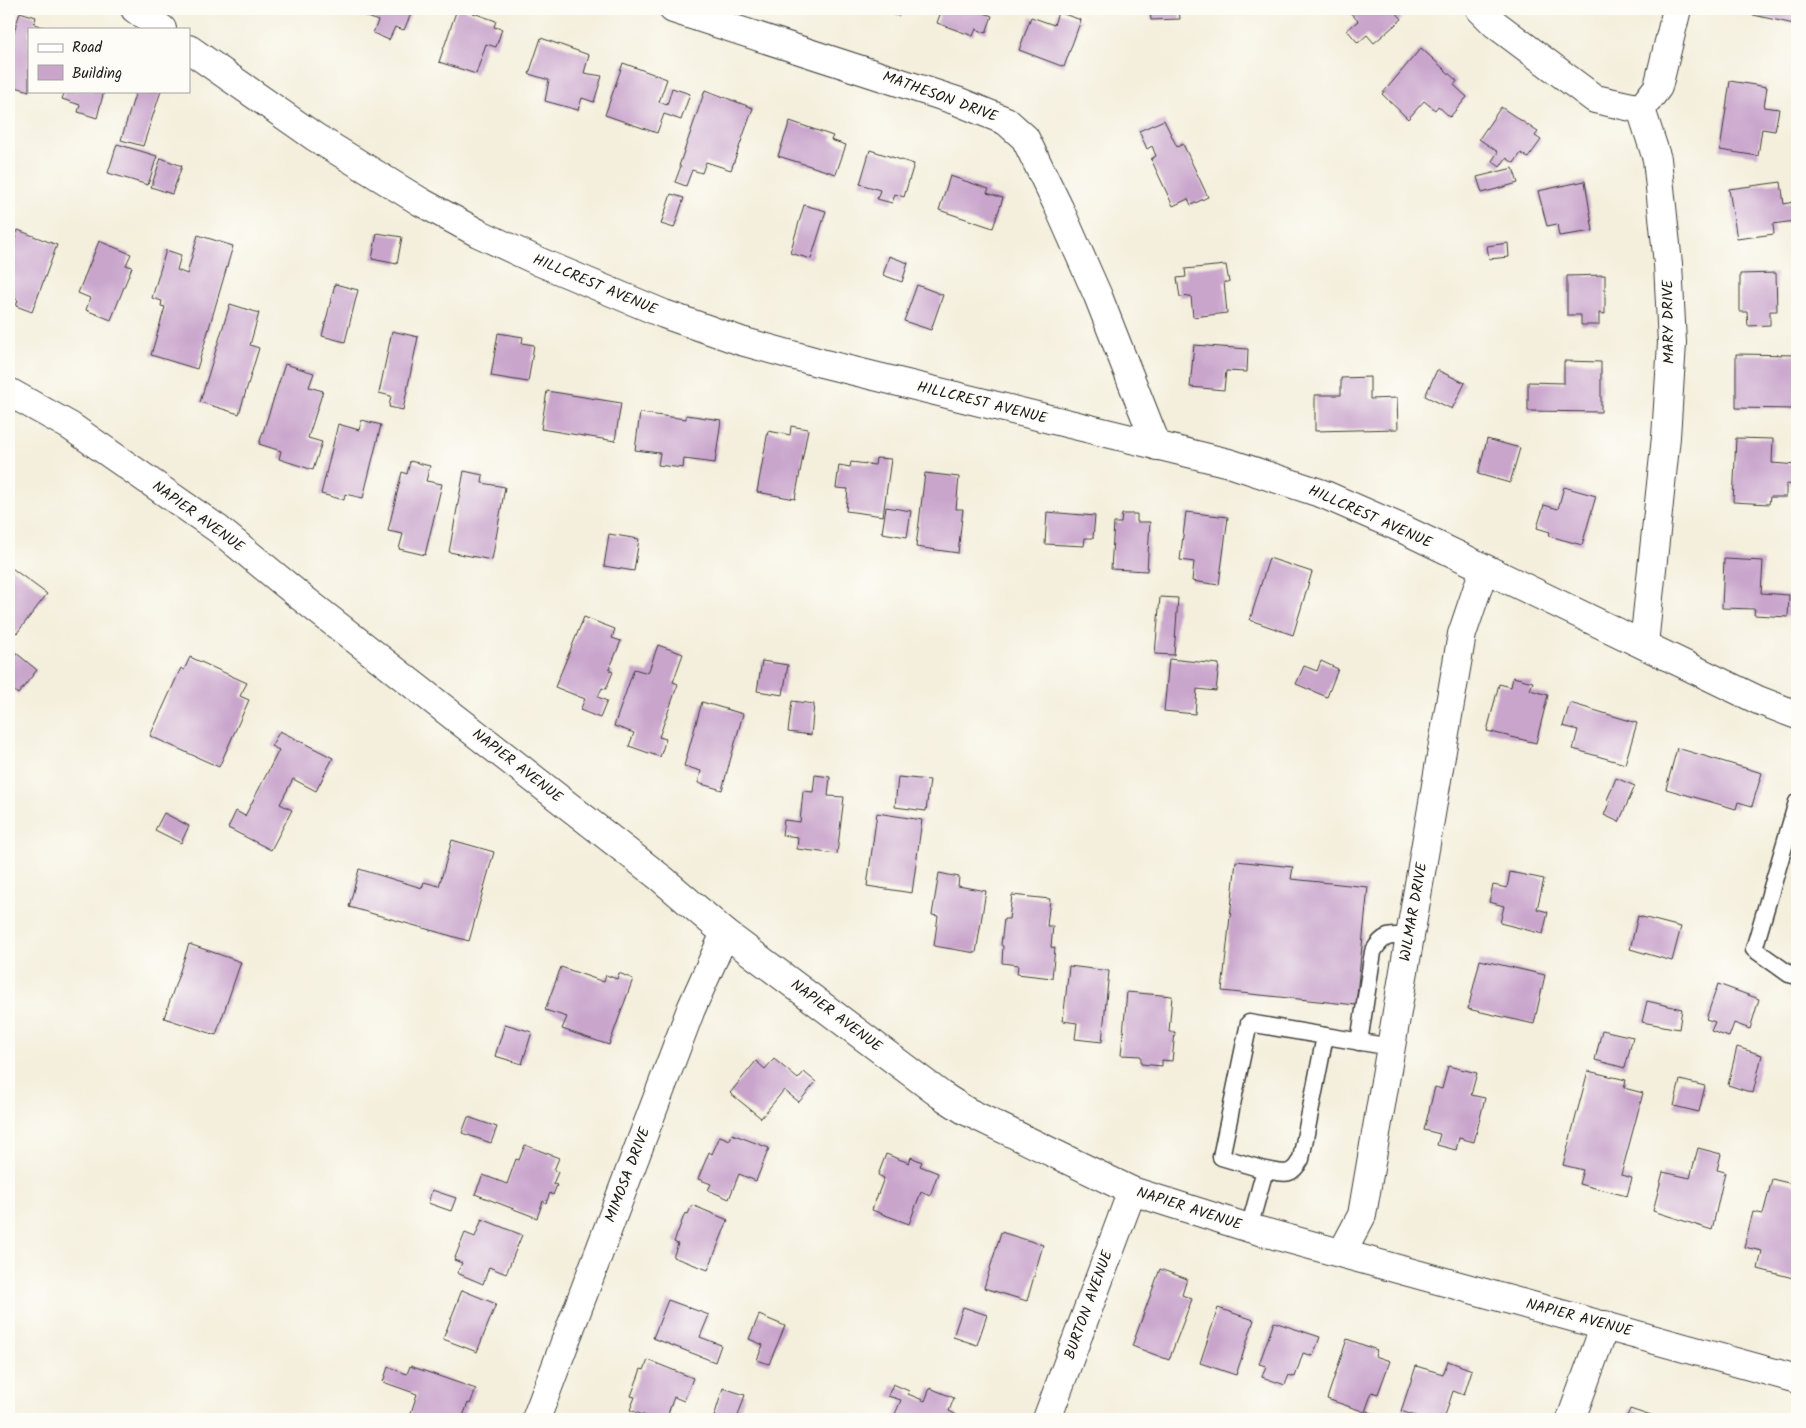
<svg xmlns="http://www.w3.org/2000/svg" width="1806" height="1428" viewBox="0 0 1806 1428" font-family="Kalam,sans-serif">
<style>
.building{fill:#c9a5cc}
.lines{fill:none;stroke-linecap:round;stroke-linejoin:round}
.service-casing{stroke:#3c3c39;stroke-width:19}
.minor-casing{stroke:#3c3c39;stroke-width:30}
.tertiary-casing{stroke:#3c3c39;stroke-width:30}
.service{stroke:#fff;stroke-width:16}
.minor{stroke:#fff;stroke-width:28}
.tertiary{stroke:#fff;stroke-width:28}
.labels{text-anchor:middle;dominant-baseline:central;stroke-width:4;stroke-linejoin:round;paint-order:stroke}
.street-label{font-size:15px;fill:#1c1c1c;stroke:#fdfcf7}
</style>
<rect width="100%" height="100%" fill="#fdfcf7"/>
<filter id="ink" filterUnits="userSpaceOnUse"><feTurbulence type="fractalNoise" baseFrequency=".02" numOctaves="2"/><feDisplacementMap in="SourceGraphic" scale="10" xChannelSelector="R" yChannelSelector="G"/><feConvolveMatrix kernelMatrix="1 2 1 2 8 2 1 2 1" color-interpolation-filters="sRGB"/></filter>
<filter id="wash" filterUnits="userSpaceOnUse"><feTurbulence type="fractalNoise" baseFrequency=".0096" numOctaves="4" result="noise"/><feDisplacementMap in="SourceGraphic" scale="20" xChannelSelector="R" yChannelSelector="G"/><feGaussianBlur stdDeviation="1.12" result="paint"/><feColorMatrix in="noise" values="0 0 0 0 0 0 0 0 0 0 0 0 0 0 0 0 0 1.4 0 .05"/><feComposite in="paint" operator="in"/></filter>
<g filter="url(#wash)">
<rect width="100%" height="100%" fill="#f4efdc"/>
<g id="blocks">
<!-- building -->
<g class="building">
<path d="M 360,9 L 413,9 L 404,30 L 395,27 L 389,40 L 373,33 L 378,21 L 358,13 Z"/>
<path d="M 457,9 L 462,9 L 496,21 L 494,27 L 502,29 L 496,47 L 486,44 L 476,74 L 439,62 Z"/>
<path d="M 879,9 L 901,9 L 899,16 Z"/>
<path d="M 942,9 L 983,9 L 982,12 L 992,16 L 986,33 L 976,29 L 973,36 L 937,23 Z"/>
<path d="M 1150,9 L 1179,9 L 1180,19 L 1151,20 Z"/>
<path d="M 1347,9 L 1393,9 L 1402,19 L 1374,43 L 1367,35 L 1358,43 L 1347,30 L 1358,21 Z"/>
<path d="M 1750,9 L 1797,9 L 1794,24 L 1749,14 Z"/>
<path d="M 20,12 L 36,17 L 34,24 L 46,28 L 29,29 L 29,91 L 9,85 L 9,49 Z"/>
<path d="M 1058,12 L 1081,20 L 1064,67 L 1019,50 L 1031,17 L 1054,25 Z"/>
<path d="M 541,38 L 589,55 L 584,73 L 602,76 L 594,102 L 582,98 L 578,110 L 545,101 L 549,80 L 529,74 Z"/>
<path d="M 1421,48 L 1457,81 L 1454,85 L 1467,97 L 1450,117 L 1438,106 L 1435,110 L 1424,101 L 1408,119 L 1382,94 Z"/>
<path d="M 623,63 L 667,79 L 659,102 L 667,105 L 672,88 L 690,94 L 681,120 L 664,114 L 657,133 L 605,115 Z"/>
<path d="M 1730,81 L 1767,87 L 1764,107 L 1779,109 L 1775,131 L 1762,129 L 1758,156 L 1720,150 Z"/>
<path d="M 705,90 L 753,108 L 731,170 L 706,162 L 702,173 L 692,170 L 686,186 L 675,182 L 681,166 L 679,166 Z"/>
<path d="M 65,91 L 104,91 L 97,118 L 78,112 L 80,105 L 62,99 Z"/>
<path d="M 136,91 L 161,91 L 143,146 L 121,140 Z"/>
<path d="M 1501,107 L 1538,132 L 1535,136 L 1541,140 L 1528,158 L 1521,153 L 1514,163 L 1506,158 L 1500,167 L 1492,161 L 1498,152 L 1479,139 Z"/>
<path d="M 1164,120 L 1177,147 L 1183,144 L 1208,197 L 1191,205 L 1188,199 L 1173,206 L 1151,159 L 1156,156 L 1152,146 L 1147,149 L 1139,131 Z"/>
<path d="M 790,121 L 833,136 L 831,140 L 846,145 L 836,174 L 778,156 Z"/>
<path d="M 117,144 L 157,156 L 148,185 L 108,173 Z"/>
<path d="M 870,150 L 914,164 L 904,197 L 895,194 L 892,203 L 877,199 L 880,190 L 860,184 Z"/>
<path d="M 161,158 L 182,166 L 172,194 L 151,187 Z"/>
<path d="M 1513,168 L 1518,183 L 1482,193 L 1477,177 Z"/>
<path d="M 950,176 L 989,189 L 987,193 L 1003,198 L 993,228 L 939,210 Z"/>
<path d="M 1585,181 L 1593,231 L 1559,236 L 1557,224 L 1547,226 L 1538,191 Z"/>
<path d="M 1781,182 L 1784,204 L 1793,202 L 1795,221 L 1773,224 L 1774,234 L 1737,239 L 1729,189 Z"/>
<path d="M 671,194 L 684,198 L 674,228 L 661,224 Z"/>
<path d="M 804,205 L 826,211 L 811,259 L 790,253 Z"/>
<path d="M 18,230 L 57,245 L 32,312 L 16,306 L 18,300 L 9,296 L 9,265 L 10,261 L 9,261 L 9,255 Z"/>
<path d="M 377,233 L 402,237 L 397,264 L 372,259 Z"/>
<path d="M 198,235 L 233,246 L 197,369 L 151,355 L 165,307 L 161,306 L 162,301 L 152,298 L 166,250 L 181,255 L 177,270 L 187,274 Z"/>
<path d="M 99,241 L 131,254 L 126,265 L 132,267 L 111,320 L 86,310 L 90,298 L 78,293 Z"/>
<path d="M 1508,243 L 1509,257 L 1489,259 L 1487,246 Z"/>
<path d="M 889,256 L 908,263 L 902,282 L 883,275 Z"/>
<path d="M 1226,265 L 1229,282 L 1224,282 L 1227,313 L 1193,317 L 1191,296 L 1180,297 L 1177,278 L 1186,277 L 1185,269 Z"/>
<path d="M 1776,273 L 1777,311 L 1770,311 L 1770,325 L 1748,326 L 1747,312 L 1740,312 L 1740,274 Z"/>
<path d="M 1605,275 L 1605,314 L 1599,313 L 1599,325 L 1581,325 L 1581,315 L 1567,315 L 1567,276 Z"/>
<path d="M 335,284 L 358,290 L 345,342 L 322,336 Z"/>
<path d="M 917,285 L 943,295 L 931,330 L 904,321 Z"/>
<path d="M 230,304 L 259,313 L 250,345 L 259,348 L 239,414 L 200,402 Z"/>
<path d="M 392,331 L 418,337 L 403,410 L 389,407 L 391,396 L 379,393 Z"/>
<path d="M 498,333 L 523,337 L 522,343 L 534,345 L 528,382 L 491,376 Z"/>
<path d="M 1194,345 L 1248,349 L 1247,372 L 1226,371 L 1224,390 L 1190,387 Z"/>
<path d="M 1736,354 L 1797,355 L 1797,399 L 1795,399 L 1795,409 L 1736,408 Z"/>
<path d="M 1564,361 L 1601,362 L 1601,412 L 1528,411 L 1528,382 L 1564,383 Z"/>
<path d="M 285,364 L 314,373 L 309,387 L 323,391 L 308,438 L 322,442 L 313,470 L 279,459 L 281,451 L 259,444 Z"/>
<path d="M 1437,370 L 1465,383 L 1452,409 L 1425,396 Z"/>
<path d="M 1370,377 L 1370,399 L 1397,398 L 1398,429 L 1315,431 L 1315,395 L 1341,395 L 1341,378 Z"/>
<path d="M 547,391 L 621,403 L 615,441 L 541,429 Z"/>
<path d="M 640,413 L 686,419 L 686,415 L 721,420 L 715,463 L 684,459 L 683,468 L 658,465 L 660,453 L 635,450 Z"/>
<path d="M 362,420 L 381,425 L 363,498 L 345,494 L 344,500 L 321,494 L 338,424 L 359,430 Z"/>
<path d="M 791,426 L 808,429 L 795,499 L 757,492 L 768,431 L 790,435 Z"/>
<path d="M 1736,438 L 1773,439 L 1772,463 L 1797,465 L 1796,485 L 1786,484 L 1786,497 L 1770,497 L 1769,504 L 1733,502 Z"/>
<path d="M 1487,439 L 1520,448 L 1510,483 L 1478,474 Z"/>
<path d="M 876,458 L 891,459 L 883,516 L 846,511 L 848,489 L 836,488 L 839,465 L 850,467 L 851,462 L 875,465 Z"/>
<path d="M 410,461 L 430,466 L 426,481 L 442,484 L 425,555 L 399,549 L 403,534 L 388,531 L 402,472 L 407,474 Z"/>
<path d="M 464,471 L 483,475 L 482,483 L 505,487 L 492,560 L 449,552 Z"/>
<path d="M 925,473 L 959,477 L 956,509 L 963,509 L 958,553 L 916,547 Z"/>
<path d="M 1564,487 L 1596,496 L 1582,545 L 1549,536 L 1550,532 L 1537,528 L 1544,505 L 1558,509 Z"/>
<path d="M 886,507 L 911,511 L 907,537 L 882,533 Z"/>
<path d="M 1047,512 L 1095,516 L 1093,538 L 1085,538 L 1084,546 L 1045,544 Z"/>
<path d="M 1186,512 L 1228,517 L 1219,585 L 1192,581 L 1194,562 L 1180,560 Z"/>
<path d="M 1122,514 L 1137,514 L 1137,522 L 1150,522 L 1147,571 L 1111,569 L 1114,523 L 1121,523 Z"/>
<path d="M 609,534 L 639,539 L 634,571 L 604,566 Z"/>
<path d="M 1269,558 L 1312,572 L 1293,635 L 1250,620 Z"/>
<path d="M 1724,559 L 1763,561 L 1761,593 L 1789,595 L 1788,617 L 1754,615 L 1755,609 L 1722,608 Z"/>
<path d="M 9,566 L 47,594 L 17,633 L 9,627 Z"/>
<path d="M 1160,597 L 1178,598 L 1174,655 L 1155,654 Z"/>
<path d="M 584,617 L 615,629 L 612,638 L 621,641 L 609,670 L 613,672 L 606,689 L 602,688 L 598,697 L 607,701 L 600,718 L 580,710 L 585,699 L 555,687 Z"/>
<path d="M 658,645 L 683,654 L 673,682 L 678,684 L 659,737 L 666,739 L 660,757 L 629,746 L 634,733 L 614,726 L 634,669 L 648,673 Z"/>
<path d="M 10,648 L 37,670 L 18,694 L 9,687 Z"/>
<path d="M 190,657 L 247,683 L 240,696 L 249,700 L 219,767 L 150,736 L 181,668 L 184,670 Z"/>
<path d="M 1169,659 L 1219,664 L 1216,691 L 1197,689 L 1195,714 L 1164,711 Z"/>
<path d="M 762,661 L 788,665 L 783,695 L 757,691 Z"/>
<path d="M 1321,661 L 1338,669 L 1327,697 L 1296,684 L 1304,666 L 1317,671 Z"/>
<path d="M 1513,677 L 1533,682 L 1530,690 L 1548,695 L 1536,743 L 1487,731 L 1499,684 L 1511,687 Z"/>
<path d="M 792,701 L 814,704 L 811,735 L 788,732 Z"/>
<path d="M 702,702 L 743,714 L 722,790 L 698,783 L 701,771 L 684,766 Z"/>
<path d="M 1570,703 L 1637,723 L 1625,764 L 1573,749 L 1578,730 L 1563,726 Z"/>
<path d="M 280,731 L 333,758 L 316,791 L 293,779 L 280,804 L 292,810 L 271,850 L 228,828 L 236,811 L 245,816 L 279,750 L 271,746 Z"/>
<path d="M 1677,748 L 1762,773 L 1752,806 L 1738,802 L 1736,809 L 1666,789 Z"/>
<path d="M 815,775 L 830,777 L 828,796 L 844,797 L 837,854 L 797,849 L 798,837 L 782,835 L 784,820 L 800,822 L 803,791 L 813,792 Z"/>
<path d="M 898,777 L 930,780 L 926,811 L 895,807 Z"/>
<path d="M 1616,778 L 1635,786 L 1619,822 L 1604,815 L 1610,801 L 1607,800 Z"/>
<path d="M 164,813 L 189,826 L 181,843 L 155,830 Z"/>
<path d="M 877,813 L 922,820 L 912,893 L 867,886 Z"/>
<path d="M 452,840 L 494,852 L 469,941 L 349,907 L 359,869 L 422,888 L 424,882 L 439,886 Z"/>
<path d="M 1236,861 L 1293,867 L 1291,879 L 1368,887 L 1356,1005 L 1222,991 Z"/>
<path d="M 1510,872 L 1544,879 L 1537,909 L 1548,912 L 1543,934 L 1500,923 L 1504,906 L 1489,902 L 1493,885 L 1507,888 Z"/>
<path d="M 939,873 L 959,877 L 958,886 L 986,891 L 976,953 L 934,946 L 938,916 L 932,915 Z"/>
<path d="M 1012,895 L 1050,899 L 1047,926 L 1053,926 L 1051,947 L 1055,948 L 1052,978 L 1017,974 L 1018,965 L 1002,963 L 1003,946 L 1001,945 L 1004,919 L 1009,919 Z"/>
<path d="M 1638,916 L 1681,927 L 1672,961 L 1630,949 Z"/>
<path d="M 189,944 L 241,962 L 216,1035 L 164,1018 Z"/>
<path d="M 1480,960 L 1545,975 L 1534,1024 L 1468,1009 Z"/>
<path d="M 1069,966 L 1109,971 L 1102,1042 L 1075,1039 L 1077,1023 L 1063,1021 Z"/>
<path d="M 561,967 L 604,982 L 606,975 L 617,979 L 619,973 L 633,979 L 609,1045 L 562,1029 L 567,1017 L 545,1010 Z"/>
<path d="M 1718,984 L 1759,999 L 1750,1029 L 1734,1023 L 1729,1037 L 1711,1031 L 1715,1022 L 1706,1019 Z"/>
<path d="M 1127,992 L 1172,996 L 1169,1032 L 1175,1032 L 1172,1061 L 1162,1060 L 1162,1066 L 1141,1064 L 1141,1056 L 1121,1055 Z"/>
<path d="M 1647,1001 L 1682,1009 L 1679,1029 L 1642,1022 Z"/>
<path d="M 505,1024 L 532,1032 L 522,1064 L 495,1056 Z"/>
<path d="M 1602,1030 L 1633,1037 L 1625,1068 L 1595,1060 Z"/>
<path d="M 1737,1047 L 1762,1055 L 1753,1093 L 1728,1085 Z"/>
<path d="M 774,1059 L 798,1079 L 804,1072 L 816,1082 L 799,1102 L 784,1090 L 761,1118 L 730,1093 L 756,1061 L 765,1069 Z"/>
<path d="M 1448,1066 L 1477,1073 L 1471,1095 L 1485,1098 L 1474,1142 L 1459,1138 L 1456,1150 L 1437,1145 L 1440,1134 L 1424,1130 L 1435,1087 L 1442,1089 Z"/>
<path d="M 1588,1071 L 1626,1080 L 1624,1088 L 1643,1093 L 1621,1175 L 1632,1178 L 1627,1196 L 1579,1184 L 1583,1170 L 1563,1165 Z"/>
<path d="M 1680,1080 L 1705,1086 L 1699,1112 L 1674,1106 Z"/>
<path d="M 468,1117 L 497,1127 L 491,1143 L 462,1133 Z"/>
<path d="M 732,1134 L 769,1148 L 756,1181 L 739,1174 L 729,1199 L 708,1190 L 711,1184 L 698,1179 L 709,1152 L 712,1154 L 720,1136 L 730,1140 Z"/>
<path d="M 525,1145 L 559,1158 L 554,1170 L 558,1172 L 553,1184 L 557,1185 L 553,1195 L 550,1193 L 546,1203 L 543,1201 L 537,1218 L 475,1194 L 483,1175 L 507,1184 L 516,1159 L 519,1160 Z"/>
<path d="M 1698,1148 L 1721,1154 L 1717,1170 L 1725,1172 L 1712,1230 L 1653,1211 L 1663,1172 L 1690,1178 Z"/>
<path d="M 886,1154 L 909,1163 L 911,1157 L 922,1162 L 920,1166 L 938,1173 L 930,1196 L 921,1192 L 909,1224 L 872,1210 L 884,1178 L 878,1175 Z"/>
<path d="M 1772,1179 L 1797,1185 L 1797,1279 L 1758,1269 L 1762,1251 L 1744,1247 L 1753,1212 L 1763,1214 Z"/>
<path d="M 432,1190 L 456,1198 L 451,1211 L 428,1203 Z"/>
<path d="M 692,1205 L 728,1220 L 708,1270 L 673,1257 L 678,1244 L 674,1242 L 685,1213 L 688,1214 Z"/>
<path d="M 482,1219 L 522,1235 L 506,1274 L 489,1267 L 483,1284 L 457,1273 L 462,1263 L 454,1260 L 465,1233 L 475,1237 Z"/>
<path d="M 1001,1232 L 1043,1245 L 1027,1301 L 984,1288 Z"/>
<path d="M 1160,1269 L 1187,1279 L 1182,1295 L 1192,1299 L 1169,1360 L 1132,1346 Z"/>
<path d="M 462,1290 L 496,1304 L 477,1352 L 443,1339 Z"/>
<path d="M 668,1300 L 709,1315 L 700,1337 L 721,1345 L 715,1362 L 653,1338 Z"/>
<path d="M 963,1307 L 987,1315 L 977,1345 L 953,1337 Z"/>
<path d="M 1218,1308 L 1254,1320 L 1236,1375 L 1200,1363 Z"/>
<path d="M 759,1315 L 785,1326 L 769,1364 L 757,1360 L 763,1345 L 749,1339 Z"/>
<path d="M 1274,1322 L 1320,1337 L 1313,1356 L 1303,1353 L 1295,1377 L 1289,1375 L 1285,1385 L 1262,1377 L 1266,1366 L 1259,1364 Z"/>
<path d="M 1347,1339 L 1377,1350 L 1375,1356 L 1390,1361 L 1378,1394 L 1372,1392 L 1365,1412 L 1327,1399 Z"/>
<path d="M 648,1360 L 693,1378 L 684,1401 L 674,1397 L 666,1419 L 654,1419 L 630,1410 L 635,1397 L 631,1396 L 641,1369 L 644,1370 Z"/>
<path d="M 1448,1361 L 1472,1370 L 1464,1395 L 1453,1391 L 1444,1419 L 1424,1419 L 1401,1411 L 1416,1366 L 1443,1374 Z"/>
<path d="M 410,1366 L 476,1389 L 470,1404 L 468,1403 L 462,1419 L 409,1419 L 417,1394 L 383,1382 L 388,1367 L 407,1374 Z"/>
<path d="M 893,1384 L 909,1391 L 908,1394 L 925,1401 L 930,1388 L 954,1398 L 949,1411 L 957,1415 L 955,1419 L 893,1419 L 901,1400 L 888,1396 Z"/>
<path d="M 723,1388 L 745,1395 L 737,1419 L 722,1419 L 714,1417 Z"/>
<path d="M 1630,1409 L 1660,1419 L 1626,1419 Z"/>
<path d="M 1367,1411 L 1381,1416 L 1379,1419 L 1364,1419 Z"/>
</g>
</g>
</g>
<g filter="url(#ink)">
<use href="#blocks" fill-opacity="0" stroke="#3c3c39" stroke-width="1"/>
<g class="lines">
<defs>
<g id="service">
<path d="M 1797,802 L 1754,949 L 1789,974 L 1797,976"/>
<path d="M 1359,1042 L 1373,952 C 1383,934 1391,935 1410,936"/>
<path d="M 1265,1170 C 1284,1173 1291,1178 1301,1159 L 1325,1036"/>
<path d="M 1249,1228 L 1265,1170 L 1221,1157 L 1249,1023 L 1391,1047"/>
</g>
<g id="minor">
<path d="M 673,9 L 957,101 L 1006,121 L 1025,138 L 1059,208 L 1098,296 L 1157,446"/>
<path d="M 1480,9 L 1495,24 L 1595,99 L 1641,109"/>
<path d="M 1641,109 L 1657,159 L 1668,264 L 1672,343 L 1666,437 L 1644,644"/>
<path d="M 1641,109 L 1658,87 L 1677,9"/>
<path d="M 1342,1253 L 1362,1215 L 1462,634 L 1484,569"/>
<path d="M 536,1419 L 691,1009 L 725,933"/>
<path d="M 1047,1419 L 1132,1191"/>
<path d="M 1571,1419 L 1605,1325"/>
</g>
<g id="tertiary">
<path d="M 135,9 L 162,29"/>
<path d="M 189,49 L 315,137 L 421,202 L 478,233 L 540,262 L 664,314 L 741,341 L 821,363 L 1229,463 L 1323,494 L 1403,529 L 1758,700 L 1797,715"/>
<path d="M 9,392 L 70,426 L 218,529 L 301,597 L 662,879 L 725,933 L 941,1095 L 966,1111 L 1132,1191 L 1249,1228 L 1797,1379"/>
</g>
</defs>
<!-- service casing -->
<use href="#service" class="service-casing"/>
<!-- minor casing -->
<use href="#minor" class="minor-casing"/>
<!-- tertiary casing -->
<use href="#tertiary" class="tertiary-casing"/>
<!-- service -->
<use href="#service" class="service"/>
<!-- minor -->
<use href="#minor" class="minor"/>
<!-- tertiary -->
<use href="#tertiary" class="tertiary"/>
</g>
</g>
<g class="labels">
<!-- street labels -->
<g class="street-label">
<text transform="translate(940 97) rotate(20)">MATHESON DRIVE</text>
<text transform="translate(595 285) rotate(23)">HILLCREST AVENUE</text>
<text transform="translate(1669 322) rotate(-91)">MARY DRIVE</text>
<text transform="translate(982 403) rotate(14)">HILLCREST AVENUE</text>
<text transform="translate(198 517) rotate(36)">NAPIER AVENUE</text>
<text transform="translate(1370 517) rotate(24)">HILLCREST AVENUE</text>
<text transform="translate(517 766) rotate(38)">NAPIER AVENUE</text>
<text transform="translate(1414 912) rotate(-80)">WILMAR DRIVE</text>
<text transform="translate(836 1016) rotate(37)">NAPIER AVENUE</text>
<text transform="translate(628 1175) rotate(-69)">MIMOSA DRIVE</text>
<text transform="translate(1189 1209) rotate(18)">NAPIER AVENUE</text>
<text transform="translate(1089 1305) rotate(-70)">BURTON AVENUE</text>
<text transform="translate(1579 1318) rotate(15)">NAPIER AVENUE</text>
</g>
</g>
<!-- margin -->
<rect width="1806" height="1428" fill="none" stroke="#fdfcf7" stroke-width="30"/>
<!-- legend -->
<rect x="28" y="28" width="162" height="65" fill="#fdfcf7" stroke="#a3a29f"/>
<rect x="38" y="44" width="25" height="8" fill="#ffffff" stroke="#a3a29f"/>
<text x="72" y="52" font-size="15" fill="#1c1c1c">Road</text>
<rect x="38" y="65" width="25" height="15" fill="#c9a5cc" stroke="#a3a29f"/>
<text x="72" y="78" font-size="15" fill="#1c1c1c">Building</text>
</svg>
